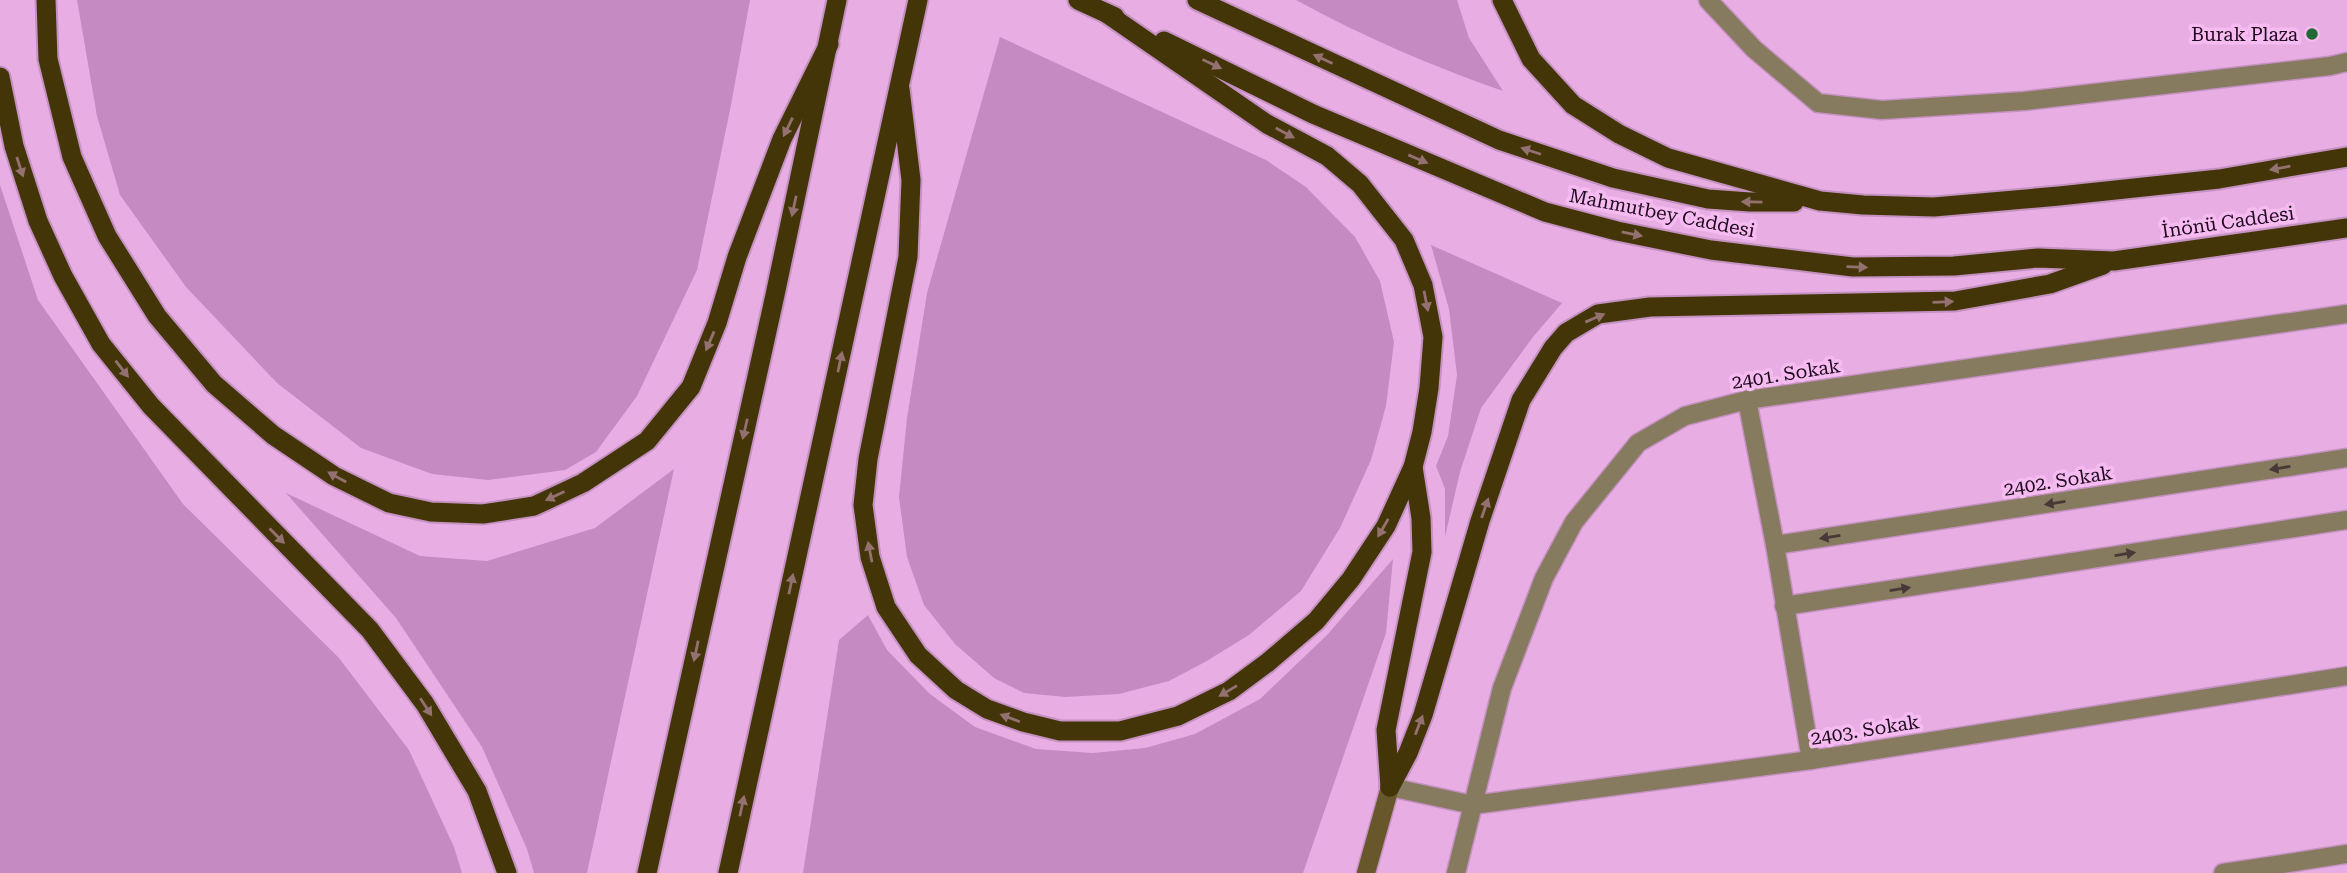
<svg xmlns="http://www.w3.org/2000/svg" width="2347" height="873" viewBox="0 0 2347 873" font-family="'Roboto Serif',serif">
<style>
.green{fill:#c68ac2}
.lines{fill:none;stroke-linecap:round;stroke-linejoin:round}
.minor-casing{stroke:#c491c0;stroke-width:21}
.secondary-casing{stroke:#c491c0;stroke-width:21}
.trunk-casing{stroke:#c491c0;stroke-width:23}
.minor{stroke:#867b5e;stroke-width:18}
.secondary{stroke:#68572b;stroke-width:18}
.trunk{stroke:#443509;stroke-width:19}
.oneway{fill:#947171}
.oneway2{fill:#483838}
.poi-dot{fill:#226835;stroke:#f6bbf1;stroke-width:2.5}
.labels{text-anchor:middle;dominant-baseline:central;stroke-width:7;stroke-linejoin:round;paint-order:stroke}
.poi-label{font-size:19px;fill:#1f0b1e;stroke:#f6bbf1;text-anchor:end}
.street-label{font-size:19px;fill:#1f0b1e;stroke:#f6bbf1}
</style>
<rect width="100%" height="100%" fill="#e8aee4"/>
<!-- green -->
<g class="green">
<path d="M 77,0 L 750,0 L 731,105 L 697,270 L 637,396 L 596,452 L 565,470 L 488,480 L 432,474 L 361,448 L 277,383 L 186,287 L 120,195 L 97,116 Z"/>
<path d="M 1296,0 L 1457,0 L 1469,38 L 1503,91 C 1431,66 1362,36 1296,0 Z"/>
<path d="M 1000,37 L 1266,160 L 1306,187 L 1355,237 L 1380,281 L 1394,342 L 1386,406 L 1371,460 L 1340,528 L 1301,591 L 1249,635 L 1205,662 L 1169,681 L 1119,694 L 1065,697 L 1024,693 L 994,678 L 955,644 L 924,605 L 907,557 L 899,497 L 907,418 L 927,293 Z"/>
<path d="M 0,185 L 38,300 L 183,504 L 339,658 L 409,750 L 454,847 L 462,873 L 0,873 Z"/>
<path d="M 1431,245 L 1562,303 L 1533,337 L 1481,408 L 1460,472 L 1445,537 L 1445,489 L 1436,466 L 1448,436 L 1457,375 L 1449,309 Z"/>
<path d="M 674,469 L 587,873 L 534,873 L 527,849 L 482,747 L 396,618 L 286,493 L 420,556 L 487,561 L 595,528 Z"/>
<path d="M 1393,559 L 1386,633 L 1303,873 L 803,873 L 839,640 L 868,615 L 887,650 L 930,694 L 975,727 L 1036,749 L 1093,753 L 1145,748 L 1195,734 L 1260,699 L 1327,635 Z"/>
</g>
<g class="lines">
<defs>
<g id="minor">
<path d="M 1708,0 L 1754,49 L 1818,103 L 1882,110 L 2024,101 L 2330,66 L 2347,62"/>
<path d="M 1747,400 L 1775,545 L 1811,760"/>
<path d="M 1775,545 L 2347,458"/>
<path d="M 1784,606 L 2347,520"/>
<path d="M 1390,787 L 1473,805 L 1811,760 L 2347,676"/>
<path d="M 1456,873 L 1502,688 L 1544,578 L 1574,522 L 1638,443 L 1685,416 L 1747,400 L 2347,314"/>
<path d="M 2223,873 L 2347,854"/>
</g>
<path id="secondary" d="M 1366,873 L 1390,787"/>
<g id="trunk">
<path d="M 46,0 L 48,59 L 72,157 L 107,236 L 157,316 L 214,384 L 273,435 L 334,476 L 389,503 L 431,512 L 483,514 L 534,506 L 583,483 L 647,441 L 691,387 L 717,323 L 737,257 L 782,139 L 829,44"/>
<path d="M 1078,0 L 1115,17"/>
<path d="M 1197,0 L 1499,140 L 1613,178 L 1708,199 L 1750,202 L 1794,202"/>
<path d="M 1502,0 L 1531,59 L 1573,105 L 1619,134 L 1668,158 L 1820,201 L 1863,205 L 1934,207 L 2059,196 L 2219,179 L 2347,157"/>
<path d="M 1164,41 L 1313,114 L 1545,212 L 1617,231 L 1711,250 L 1853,267 L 1954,266 L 2038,258 L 2114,261 L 2347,228"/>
<path d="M 0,77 L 14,146 L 38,221 L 63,276 L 101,344 L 151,406 L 370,630 L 425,704 L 477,791 L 507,873"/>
<path d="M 900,89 L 911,180 L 908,257 L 868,459 L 863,505 L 870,557 L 886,607 L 918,655 L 956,690 L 987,709 L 1023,722 L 1060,731 L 1120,731 L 1178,716 L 1229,691 L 1267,663 L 1316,621 L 1351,579 L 1386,526 L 1413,467 L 1422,432 L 1429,388 L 1433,337 L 1423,285 L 1404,240 L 1360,184 L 1327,156 L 1267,124 L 1106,13"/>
<path d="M 1390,787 L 1408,753 L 1423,715 L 1480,521 L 1521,400 L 1553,348 L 1566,333 L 1598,314 L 1650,307 L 1955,301 L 2050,284 L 2103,265"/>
<path d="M 1390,787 L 1386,730 L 1422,552 L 1421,518 L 1413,467"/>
<path d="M 647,873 L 775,295 L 837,0"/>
<path d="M 728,873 L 918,0"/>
</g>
</defs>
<!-- minor casing -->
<use href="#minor" class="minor-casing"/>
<!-- secondary casing -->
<use href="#secondary" class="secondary-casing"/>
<!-- trunk casing -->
<use href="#trunk" class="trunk-casing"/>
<!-- minor -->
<use href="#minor" class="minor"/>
<!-- secondary -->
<use href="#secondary" class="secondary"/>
<!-- trunk -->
<use href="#trunk" class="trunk"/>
</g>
<!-- one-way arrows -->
<defs><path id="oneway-solid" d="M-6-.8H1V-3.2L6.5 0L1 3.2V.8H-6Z" transform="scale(1.75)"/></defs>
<g class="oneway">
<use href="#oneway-solid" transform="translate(1323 59) rotate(-155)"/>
<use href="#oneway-solid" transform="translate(1212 64) rotate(26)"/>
<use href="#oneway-solid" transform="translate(788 127) rotate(116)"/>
<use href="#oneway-solid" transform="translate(1285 133) rotate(28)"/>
<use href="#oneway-solid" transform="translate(1531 151) rotate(-162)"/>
<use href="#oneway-solid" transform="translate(1418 159) rotate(23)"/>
<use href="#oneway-solid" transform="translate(20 167) rotate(72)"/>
<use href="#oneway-solid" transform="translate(2280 168) rotate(170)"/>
<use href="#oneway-solid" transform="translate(1752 202) rotate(-179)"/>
<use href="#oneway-solid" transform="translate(794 206) rotate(102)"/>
<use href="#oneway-solid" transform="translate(1632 234) rotate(11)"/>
<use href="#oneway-solid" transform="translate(1857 267) rotate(2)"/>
<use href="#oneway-solid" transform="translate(1426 301) rotate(79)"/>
<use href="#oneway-solid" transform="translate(1943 302) rotate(-2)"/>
<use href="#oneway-solid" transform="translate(1595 318) rotate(-23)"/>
<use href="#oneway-solid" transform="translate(710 341) rotate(113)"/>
<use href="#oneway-solid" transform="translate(840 362) rotate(-78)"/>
<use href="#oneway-solid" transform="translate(122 369) rotate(52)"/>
<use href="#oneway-solid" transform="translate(745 429) rotate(103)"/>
<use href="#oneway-solid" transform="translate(337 477) rotate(-151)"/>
<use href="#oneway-solid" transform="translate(555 496) rotate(155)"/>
<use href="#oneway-solid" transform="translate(1485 508) rotate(-71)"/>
<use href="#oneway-solid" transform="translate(1383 528) rotate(120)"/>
<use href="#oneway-solid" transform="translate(277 536) rotate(45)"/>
<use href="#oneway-solid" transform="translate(870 552) rotate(-101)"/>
<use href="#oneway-solid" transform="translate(791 584) rotate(-78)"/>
<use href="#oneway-solid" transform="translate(696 651) rotate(102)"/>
<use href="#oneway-solid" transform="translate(1228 691) rotate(149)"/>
<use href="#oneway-solid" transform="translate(426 707) rotate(57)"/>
<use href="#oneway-solid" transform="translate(1010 718) rotate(-159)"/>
<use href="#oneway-solid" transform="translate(1419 725) rotate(-69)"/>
<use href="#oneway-solid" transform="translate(742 806) rotate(-78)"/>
</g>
<g class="oneway2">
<use href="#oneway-solid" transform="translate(2280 468) rotate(171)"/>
<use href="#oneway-solid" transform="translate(2055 503) rotate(171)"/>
<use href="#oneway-solid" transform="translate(1830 537) rotate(171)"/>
<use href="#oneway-solid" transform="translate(2125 554) rotate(-9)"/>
<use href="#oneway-solid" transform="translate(1900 589) rotate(-9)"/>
</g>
<!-- markers -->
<circle class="poi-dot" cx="2312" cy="34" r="7"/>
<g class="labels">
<!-- poi labels -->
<g class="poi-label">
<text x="2298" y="34">Burak Plaza</text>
</g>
<!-- street labels -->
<g class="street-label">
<text transform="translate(1662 213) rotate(11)">Mahmutbey Caddesi</text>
<text transform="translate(2228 222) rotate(-8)">İnönü Caddesi</text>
<text transform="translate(1786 374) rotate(-9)">2401. Sokak</text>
<text transform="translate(2058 481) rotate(-9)">2402. Sokak</text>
<text transform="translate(1865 730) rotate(-9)">2403. Sokak</text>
</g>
</g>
</svg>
